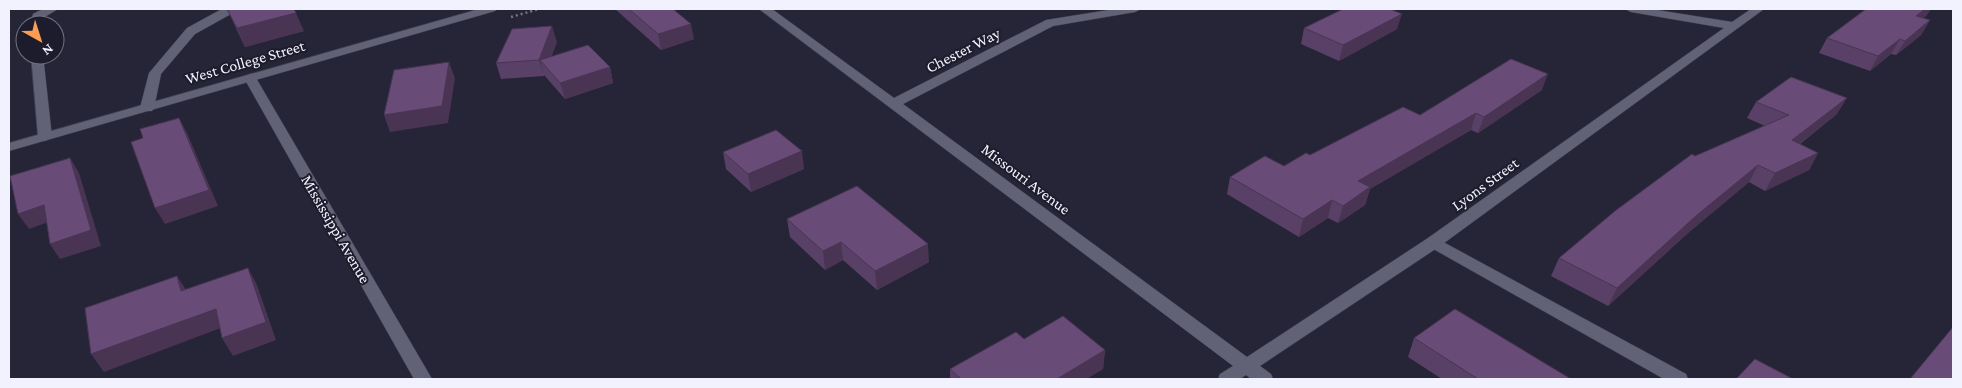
<svg xmlns="http://www.w3.org/2000/svg" width="1962" height="388" viewBox="0 0 1962 388" font-family="'Crimson Pro',serif">
<style>
.lines{fill:none;stroke-linecap:round;stroke-linejoin:round}
.lane-casing{stroke:#41404f;stroke-width:1}
.street-casing{stroke:#41404f;stroke-width:1}
.secondary-casing{stroke:#41404f;stroke-width:1}
.path{stroke:#777686;stroke-width:2.5;stroke-dasharray:2 3;stroke-linecap:butt}
.lane{fill:#626276;fill-rule:evenodd}
.street{fill:#626276;fill-rule:evenodd}
.secondary{fill:#626276;fill-rule:evenodd}
.wall{fill:#594066}
.shaded-wall{fill:#493453}
.building{fill:#684b77;stroke:#493453}
.labels{text-anchor:middle;dominant-baseline:central;stroke-width:4;stroke-linejoin:round;paint-order:stroke}
.street-label{font-size:16px;fill:#f2f2fe;stroke:#1c1c2c}
</style>
<rect width="100%" height="100%" fill="#262537"/>
<g class="lines">
<defs>
<g id="lane">
<path d="M 43,9 L 58,9 L 43,18 L 43,25 L 31,25 L 33,14 Z"/>
<path d="M 240,9 L 195,34 L 161,74 L 154,108 L 152,111 L 142,111 L 140,108 L 149,73 L 187,28 L 220,10 Z"/>
<path d="M 31,55 L 43,55 L 52,137 L 45,141 L 38,137 Z"/>
<path d="M 1434,237 L 1686,374 L 1688,379 L 1664,379 L 1428,246 L 1426,242 L 1428,238 Z"/>
</g>
<g id="street">
<path d="M 759,9 L 772,9 L 894,98 L 1046,20 L 1115,9 L 1141,9 L 1135,12 L 1053,26 L 903,104 L 1247,357 L 1428,238 L 1724,28 L 1631,12 L 1625,9 L 1651,9 L 1732,22 L 1751,9 L 1764,9 L 1440,246 L 1260,366 L 1271,374 L 1273,379 L 1251,379 L 1246,375 L 1240,379 L 1218,379 L 1220,374 L 1233,366 Z"/>
<path d="M 250,74 L 256,78 L 432,379 L 414,379 L 244,78 Z"/>
</g>
<path id="secondary" d="M 479,9 L 497,9 L 495,11 L 9,151 L 9,143 Z"/>
</defs>
<!-- lane casing -->
<use href="#lane" class="lane-casing"/>
<!-- street casing -->
<use href="#street" class="street-casing"/>
<!-- secondary casing -->
<use href="#secondary" class="secondary-casing"/>
<!-- path -->
<path class="path" d="M 511,17 L 539,9"/>
<!-- lane -->
<use href="#lane" class="lane"/>
<!-- street -->
<use href="#street" class="street"/>
<!-- secondary -->
<use href="#secondary" class="secondary"/>
</g>
<!-- wall -->
<g class="wall">
<path d="M 227,9 L 304,31 L 245,47 Z"/>
<path d="M 615,9 L 673,9 L 694,39 L 661,50 Z"/>
<path d="M 1927,15 L 1923,18 L 1930,20 L 1921,35 L 1896,55 L 1891,54 L 1870,71 L 1819,53 L 1827,38 Z"/>
<path d="M 1304,28 L 1397,29 L 1339,61 L 1301,44 Z"/>
<path d="M 557,42 L 551,57 L 610,67 L 613,83 L 565,99 L 544,75 L 544,76 L 501,79 L 496,63 Z"/>
<path d="M 1542,90 L 1478,133 L 1471,130 L 1370,189 L 1365,205 L 1338,223 L 1328,218 L 1299,237 L 1227,194 L 1230,177 L 1284,166 L 1310,155 L 1420,115 Z"/>
<path d="M 1756,102 L 1837,114 L 1800,144 L 1818,153 L 1809,170 L 1765,191 L 1749,182 L 1688,233 L 1608,306 L 1551,276 L 1559,258 L 1765,126 L 1747,118 Z"/>
<path d="M 723,152 L 804,169 L 751,192 L 726,169 Z"/>
<path d="M 787,219 L 929,262 L 877,290 L 843,260 L 825,270 L 790,237 Z"/>
<path d="M 1414,338 L 1571,379 L 1442,379 L 1408,357 Z"/>
<path d="M 1024,339 L 1105,350 L 1103,369 L 1086,379 L 950,379 L 950,369 Z"/>
</g>
<!-- shaded-wall -->
<g class="shaded-wall">
<path d="M 1925,9 L 1931,9 L 1927,15 L 1908,30 L 1916,16 Z"/>
<path d="M 296,13 L 304,31 L 245,47 L 237,28 Z"/>
<path d="M 1402,14 L 1397,29 L 1339,61 L 1343,45 Z"/>
<path d="M 1930,20 L 1921,35 L 1896,55 L 1905,41 Z"/>
<path d="M 691,24 L 694,39 L 661,50 L 658,34 Z"/>
<path d="M 552,26 L 557,42 L 547,68 L 540,60 L 544,76 L 539,60 Z"/>
<path d="M 1900,39 L 1891,54 L 1870,71 L 1878,56 Z"/>
<path d="M 449,62 L 455,78 L 448,123 L 390,132 L 384,115 Z"/>
<path d="M 610,67 L 613,83 L 565,99 L 560,83 Z"/>
<path d="M 1548,74 L 1542,90 L 1478,133 L 1484,117 Z"/>
<path d="M 1847,98 L 1837,114 L 1782,157 L 1792,140 Z"/>
<path d="M 1476,113 L 1471,130 L 1370,189 L 1365,205 L 1338,223 L 1343,206 L 1358,181 Z"/>
<path d="M 179,118 L 187,133 L 218,206 L 165,224 L 155,208 Z"/>
<path d="M 802,151 L 804,169 L 751,192 L 748,174 Z"/>
<path d="M 1818,153 L 1809,170 L 1765,191 L 1775,173 Z"/>
<path d="M 70,158 L 79,173 L 101,246 L 60,259 L 50,244 Z"/>
<path d="M 1758,165 L 1749,182 L 1688,233 L 1608,306 L 1617,288 L 1697,215 Z"/>
<path d="M 1332,200 L 1328,218 L 1299,237 L 1303,219 Z"/>
<path d="M 44,205 L 54,220 L 29,229 L 18,214 Z"/>
<path d="M 841,242 L 843,260 L 825,270 L 823,251 Z"/>
<path d="M 928,244 L 929,262 L 877,290 L 875,271 Z"/>
<path d="M 248,268 L 257,285 L 276,340 L 233,356 L 222,338 Z"/>
<path d="M 177,276 L 188,293 L 181,291 Z"/>
<path d="M 216,309 L 226,326 L 104,372 L 91,354 Z"/>
<path d="M 1105,350 L 1103,369 L 1086,379 L 1057,379 Z"/>
</g>
<!-- building -->
<g class="building">
<path d="M 227,9 L 294,9 L 296,13 L 237,28 Z"/>
<path d="M 629,9 L 673,9 L 691,24 L 658,34 Z"/>
<path d="M 1343,9 L 1390,9 L 1402,14 L 1343,45 L 1304,28 Z"/>
<path d="M 1866,9 L 1925,9 L 1916,16 L 1930,20 L 1905,41 L 1900,39 L 1878,56 L 1827,38 Z"/>
<path d="M 552,26 L 539,60 L 496,63 L 512,29 Z"/>
<path d="M 588,45 L 610,67 L 560,83 L 540,60 Z"/>
<path d="M 1511,59 L 1548,74 L 1484,117 L 1476,113 L 1358,181 L 1370,187 L 1343,206 L 1332,200 L 1303,219 L 1230,177 L 1265,156 L 1284,166 L 1306,153 L 1310,155 L 1403,107 L 1420,115 Z"/>
<path d="M 449,62 L 442,106 L 384,115 L 394,70 Z"/>
<path d="M 1791,77 L 1847,98 L 1792,140 L 1818,153 L 1775,173 L 1758,165 L 1697,215 L 1617,288 L 1559,258 L 1615,211 L 1692,154 L 1695,156 L 1789,115 L 1756,102 Z"/>
<path d="M 179,118 L 209,190 L 155,208 L 131,142 L 143,138 L 140,129 Z"/>
<path d="M 776,130 L 802,151 L 748,174 L 723,152 Z"/>
<path d="M 70,158 L 91,230 L 50,244 L 44,205 L 18,214 L 10,176 Z"/>
<path d="M 857,186 L 928,244 L 875,271 L 841,242 L 823,251 L 787,219 Z"/>
<path d="M 248,268 L 266,322 L 222,338 L 216,309 L 91,354 L 85,308 L 177,276 L 181,291 Z"/>
<path d="M 1455,309 L 1571,379 L 1478,379 L 1414,338 Z"/>
<path d="M 1063,316 L 1105,350 L 1057,379 L 961,379 L 950,369 L 1016,332 L 1024,339 Z"/>
<path d="M 1953,327 L 1953,379 L 1910,379 Z"/>
<path d="M 1755,359 L 1793,379 L 1736,379 Z"/>
</g>
<g class="labels">
<!-- street labels -->
<g class="street-label">
<text transform="translate(963 50) rotate(-27)">Chester Way</text>
<text transform="translate(245 62) rotate(-16)">West College Street</text>
<text transform="translate(1026 179) rotate(37)">Missouri Avenue</text>
<text transform="translate(1485 184) rotate(-36)">Lyons Street</text>
<text transform="translate(336 229) rotate(60)">Mississippi Avenue</text>
</g>
</g>
<!-- border -->
<rect width="1962" height="388" fill="none" stroke="#f2f2fe" stroke-width="20"/>
<!-- north arrow -->
<g transform="translate(40 40) rotate(141)"><circle r="24" fill="#1c1c2c" stroke="#727280"/>
<path d="M0-4L9 19L0 12L-9 19Z" fill="#fc9d53"/>
<text y="-8" font-size="14" font-weight="bold" text-anchor="middle" fill="#f2f2fe">N</text>
</g>
</svg>
